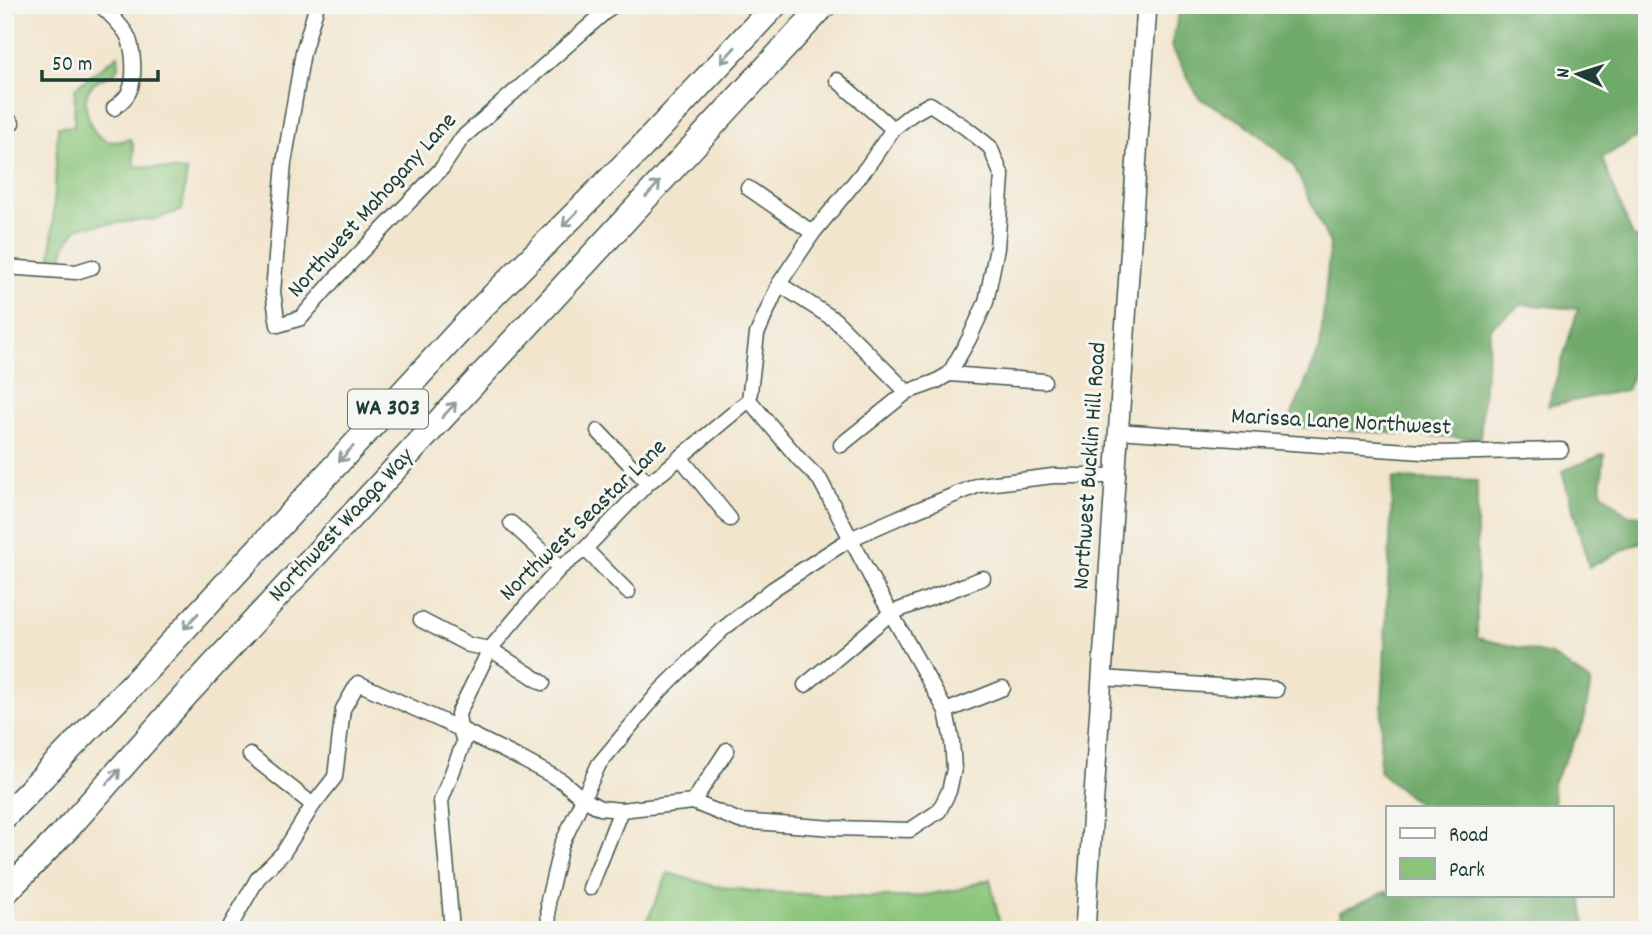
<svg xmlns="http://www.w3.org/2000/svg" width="1652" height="935" viewBox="0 0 1652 935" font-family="Dekko,sans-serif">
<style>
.green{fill:#8ac479;stroke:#548056;stroke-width:2}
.forest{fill:#6faa69;stroke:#47744e;stroke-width:2}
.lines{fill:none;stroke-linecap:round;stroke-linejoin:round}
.street-casing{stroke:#3f564b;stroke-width:17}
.secondary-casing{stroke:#3f564b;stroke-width:22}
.highway-casing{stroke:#3f564b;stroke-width:27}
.street{stroke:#fff;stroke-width:14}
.secondary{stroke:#fff;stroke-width:19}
.highway{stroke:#fff;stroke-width:24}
.oneway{stroke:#8f9e9a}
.labels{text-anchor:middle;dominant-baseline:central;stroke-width:6;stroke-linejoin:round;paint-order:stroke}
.shield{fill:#f6f6f2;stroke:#60746d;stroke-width:2}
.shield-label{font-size:23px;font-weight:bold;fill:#1f3d34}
.street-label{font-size:24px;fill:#1f3d34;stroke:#f6f6f2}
</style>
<rect width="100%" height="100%" fill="#f6f6f2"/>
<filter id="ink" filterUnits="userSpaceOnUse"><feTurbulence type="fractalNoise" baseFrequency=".0143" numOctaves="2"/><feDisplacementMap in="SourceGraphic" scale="14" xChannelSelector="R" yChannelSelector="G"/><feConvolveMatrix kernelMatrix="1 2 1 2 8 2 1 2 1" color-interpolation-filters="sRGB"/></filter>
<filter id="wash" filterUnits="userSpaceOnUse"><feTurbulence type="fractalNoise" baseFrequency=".00686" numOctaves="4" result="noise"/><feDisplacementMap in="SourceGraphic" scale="28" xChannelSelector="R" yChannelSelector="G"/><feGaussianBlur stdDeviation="1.57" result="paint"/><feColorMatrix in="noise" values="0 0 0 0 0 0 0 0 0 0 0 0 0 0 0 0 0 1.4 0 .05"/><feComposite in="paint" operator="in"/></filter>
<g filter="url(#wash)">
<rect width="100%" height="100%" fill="#f2e5cd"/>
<!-- green -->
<g class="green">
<path d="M 118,55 L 119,66 L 113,75 C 90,80 81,93 88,116 C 90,126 94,134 103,139 C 112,144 122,141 131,139 C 136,150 131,157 136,166 L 187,171 L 182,210 L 156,219 L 79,227 C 69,238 63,247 62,262 L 51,261 L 58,126 L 74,127 L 75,88 Z"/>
<path d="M 668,873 L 714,886 L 762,892 L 859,897 L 911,897 L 956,890 L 990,879 L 1001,930 L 643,930 Z"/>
</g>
<!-- forest -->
<g class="forest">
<path d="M 1181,5 L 1647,5 L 1647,131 L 1602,158 L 1633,237 L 1647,241 L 1647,327 L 1627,390 L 1548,406 L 1578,309 L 1522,304 L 1491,327 L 1484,384 L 1480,439 L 1287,426 L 1320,348 L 1330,244 L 1293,164 L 1246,124 L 1199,98 L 1171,46 Z"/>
<path d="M 1604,454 L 1601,492 L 1628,515 L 1647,516 L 1647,539 L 1589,567 L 1562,471 Z"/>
<path d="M 1393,478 L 1477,481 L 1477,638 L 1551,655 L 1591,682 L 1583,724 L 1553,783 L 1554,807 L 1422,807 L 1379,771 Z"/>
<path d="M 1388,891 L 1388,895 L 1581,895 L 1585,923 L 1583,930 L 1343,930 L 1341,911 Z"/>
</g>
</g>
<g filter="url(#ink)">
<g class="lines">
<defs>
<g id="street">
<path d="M 100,5 C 110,14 119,23 126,33 C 134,46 136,79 129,92 C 126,99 120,103 114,108"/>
<path d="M 317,5 L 303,52 L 284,163 L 273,292 L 278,325 L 301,318 L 334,280 L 442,168 L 462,138 L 613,5"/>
<path d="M 837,80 L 893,129"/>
<path d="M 5,123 L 12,123"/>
<path d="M 748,188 L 813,233"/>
<path d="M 5,267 L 76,272 L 92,267"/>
<path d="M 779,284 L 835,320 L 907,392"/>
<path d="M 949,374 L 1044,381"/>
<path d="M 749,400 L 757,334 L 779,284 L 813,233 L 867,167 L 893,129 L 912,114 L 930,104 L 966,128 L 990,147 L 1002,176 L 997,248 L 986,302 L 969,339 L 949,374 L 935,382 L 907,392 L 841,445"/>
<path d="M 598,431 L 648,483"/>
<path d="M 1118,431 L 1437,453 L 1561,450"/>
<path d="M 680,457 L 730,519"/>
<path d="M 511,523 L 560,568"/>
<path d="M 585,549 L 628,592"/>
<path d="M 421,620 L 469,645 L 490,649 L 543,683"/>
<path d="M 1102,678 L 1276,690"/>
<path d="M 805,685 L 891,613 L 983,578"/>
<path d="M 946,711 L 1003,688"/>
<path d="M 250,755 L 313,805"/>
<path d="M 693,802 L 727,750"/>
<path d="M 590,888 L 621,810"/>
<path d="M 228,930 L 258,878 L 283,853 L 313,805 L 335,777 L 343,709 L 358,683 L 460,729 L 523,760 L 562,781 L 582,798 L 600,808 L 621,810 L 693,802 L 740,821 L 833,828 L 910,830 L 939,811 L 949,791 L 954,769 L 952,741 L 946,711 L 875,585 L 820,480 L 799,459 L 749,400"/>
<path d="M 452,930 L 441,801 L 464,742 L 460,729 L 458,714 L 490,649 L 533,598 L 560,568 L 585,549 L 648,483 L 664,471 L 749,400"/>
<path d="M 549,930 L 548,900 L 561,846 L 599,764 L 660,691 L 723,629 L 773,589 L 850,539 L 900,517 L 979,485 L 1053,476 L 1115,476"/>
</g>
<path id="secondary" d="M 1085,930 L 1147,5"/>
<g id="highway">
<path d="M 5,816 L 150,666 L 480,309 L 640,149 L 775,5"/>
<path d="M 5,893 L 68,828 L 184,697 L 824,5"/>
</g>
</defs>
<!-- street casing -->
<use href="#street" class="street-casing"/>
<!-- secondary casing -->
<use href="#secondary" class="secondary-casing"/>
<!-- highway casing -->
<use href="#highway" class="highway-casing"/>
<!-- street -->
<use href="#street" class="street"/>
<!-- secondary -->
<use href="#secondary" class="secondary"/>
<!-- highway -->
<use href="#highway" class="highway"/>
</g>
<!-- one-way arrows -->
<defs><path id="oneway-shaft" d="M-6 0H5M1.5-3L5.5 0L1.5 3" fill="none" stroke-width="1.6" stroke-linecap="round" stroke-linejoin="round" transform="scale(1.75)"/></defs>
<g class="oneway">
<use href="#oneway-shaft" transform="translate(728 55) rotate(133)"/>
<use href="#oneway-shaft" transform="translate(653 189) rotate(-47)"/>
<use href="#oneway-shaft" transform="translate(570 219) rotate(135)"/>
<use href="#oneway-shaft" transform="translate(449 410) rotate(-47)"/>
<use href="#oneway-shaft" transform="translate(346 454) rotate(133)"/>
<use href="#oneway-shaft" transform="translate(191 621) rotate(133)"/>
<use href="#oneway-shaft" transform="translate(113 777) rotate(-48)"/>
</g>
</g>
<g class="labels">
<!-- shield labels -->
<rect class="shield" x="348" y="389.5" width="80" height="39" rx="5"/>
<g class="shield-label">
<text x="388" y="409">WA 303</text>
</g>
<!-- street labels -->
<g class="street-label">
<text transform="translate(373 206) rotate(-48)">Northwest Mahogany Lane</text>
<text transform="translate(1341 423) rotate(3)">Marissa Lane Northwest</text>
<text transform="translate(1091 466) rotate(-86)">Northwest Bucklin Hill Road</text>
<text transform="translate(584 521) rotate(-44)">Northwest Seastar Lane</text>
<text transform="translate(342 526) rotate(-47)">Northwest Waaga Way</text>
</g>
</g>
<!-- margin -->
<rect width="1652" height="935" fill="none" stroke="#f6f6f2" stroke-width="28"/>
<!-- legend -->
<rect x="1386" y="806" width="228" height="91" fill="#f6f6f2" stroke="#a0aca6" stroke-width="2"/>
<rect x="1400" y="828" width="35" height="10" fill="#ffffff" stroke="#a0aca6" stroke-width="2"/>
<text x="1449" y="841" font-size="21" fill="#1f3d34">Road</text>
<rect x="1400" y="858" width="35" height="21" fill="#8ac479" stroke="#a0aca6" stroke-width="2"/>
<text x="1449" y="876" font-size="21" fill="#1f3d34">Park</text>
<!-- north arrow -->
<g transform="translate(1578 74) rotate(274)" stroke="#f6f6f2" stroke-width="5" paint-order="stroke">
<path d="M0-5L12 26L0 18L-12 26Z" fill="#1f3d34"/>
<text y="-10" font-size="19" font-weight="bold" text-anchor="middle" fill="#1f3d34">N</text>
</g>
<!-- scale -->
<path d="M42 70v10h116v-10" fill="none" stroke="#1f3d34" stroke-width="3.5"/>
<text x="52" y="70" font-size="21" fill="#1f3d34" stroke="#f6f6f2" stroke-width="5" paint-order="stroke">50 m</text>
</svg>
